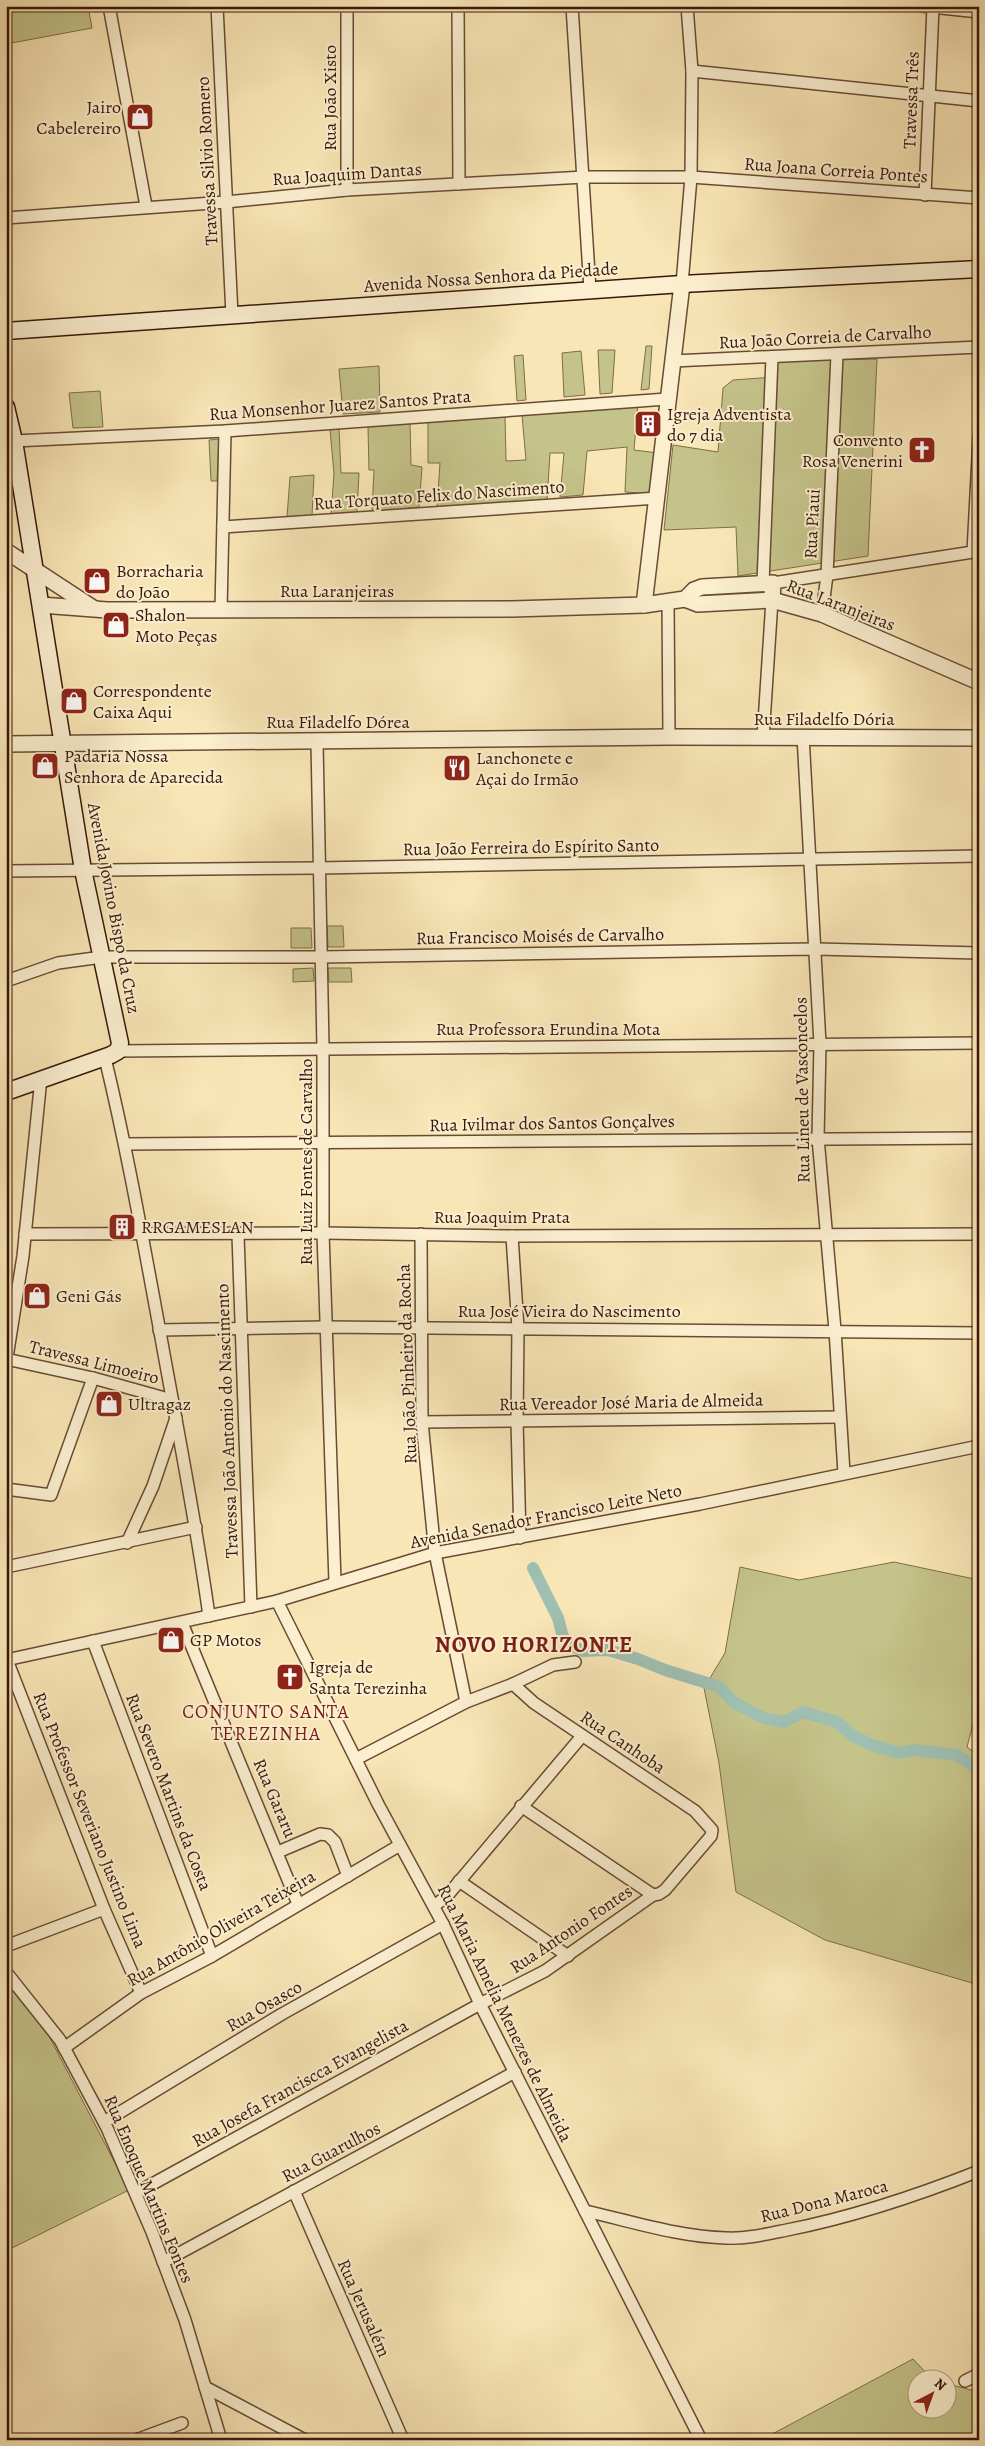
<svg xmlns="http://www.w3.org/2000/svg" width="985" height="2446" viewBox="0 0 985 2446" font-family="Alegreya,serif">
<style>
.green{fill:#c4c389;stroke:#7e6d48}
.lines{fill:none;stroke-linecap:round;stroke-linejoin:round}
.canal{stroke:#9ebfb1;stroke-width:12}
.minor-casing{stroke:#684b34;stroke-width:14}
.tertiary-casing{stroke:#684b34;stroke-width:18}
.secondary-casing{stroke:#381708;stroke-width:19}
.minor{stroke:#fbefd0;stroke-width:11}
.tertiary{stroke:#fbefd0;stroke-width:15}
.secondary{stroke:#fbefd0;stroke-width:16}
.labels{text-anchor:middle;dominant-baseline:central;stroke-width:4;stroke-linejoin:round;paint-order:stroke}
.street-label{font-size:18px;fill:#381708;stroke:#fbefd0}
.poi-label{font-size:18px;fill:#381708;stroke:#fbefd0;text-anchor:start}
.neighbourhood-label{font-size:19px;letter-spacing:1px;fill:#7a1f14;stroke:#fbefd0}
.district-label{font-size:22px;font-weight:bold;letter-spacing:1px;fill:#7a1f14;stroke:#fbefd0}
</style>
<rect width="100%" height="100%" fill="#f9e6b6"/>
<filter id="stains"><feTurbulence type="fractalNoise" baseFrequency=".004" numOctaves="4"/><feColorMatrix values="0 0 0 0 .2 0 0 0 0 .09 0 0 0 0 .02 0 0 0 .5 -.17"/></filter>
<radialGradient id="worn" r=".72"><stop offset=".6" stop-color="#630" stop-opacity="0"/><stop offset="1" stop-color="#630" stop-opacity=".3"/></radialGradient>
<!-- green -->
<g class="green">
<path d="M 6,6 L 88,6 L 92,28 L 6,44 Z"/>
<path d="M 646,346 L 652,346 L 649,389 L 641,390 Z"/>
<path d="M 598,350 L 615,350 L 612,393 L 600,394 Z"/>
<path d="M 581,351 L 585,395 L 564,397 L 562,353 Z"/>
<path d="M 523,355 L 526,400 L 517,401 L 514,356 Z"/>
<path d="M 877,359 L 868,556 L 738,576 L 736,527 L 664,530 L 673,445 L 718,452 L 723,388 L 733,380 L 775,377 L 775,361 Z"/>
<path d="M 379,366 L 380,412 L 343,414 L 339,369 Z"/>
<path d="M 100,391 L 103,427 L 73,428 L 69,393 Z"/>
<path d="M 638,403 L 634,450 L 658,453 L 655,494 L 625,492 L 627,447 L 587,451 L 583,495 L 560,497 L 564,453 L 550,453 L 547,501 L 437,508 L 440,463 L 428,463 L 428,422 L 505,416 L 506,461 L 526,460 L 522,415 Z"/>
<path d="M 410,423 L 411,465 L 422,467 L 419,507 L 372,512 L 374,470 L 369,470 L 368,427 Z"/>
<path d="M 330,429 L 339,429 L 341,473 L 359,473 L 357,512 L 331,514 L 334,474 Z"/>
<path d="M 219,439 L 217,481 L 211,481 L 209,440 Z"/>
<path d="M 314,475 L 312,516 L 287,517 L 290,477 Z"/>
<path d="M 327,926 L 343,926 L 344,947 L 328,947 Z"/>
<path d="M 291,928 L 311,928 L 312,948 L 291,948 Z"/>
<path d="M 313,968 L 314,981 L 293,982 L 293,969 Z"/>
<path d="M 328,968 L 351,968 L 352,982 L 329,982 Z"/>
<path d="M 894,1562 L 979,1580 L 979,1701 L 967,1747 L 979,1756 L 979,1985 L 825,1940 L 736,1892 L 719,1763 L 704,1688 L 725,1653 L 740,1567 L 799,1580 Z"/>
<path d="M 6,1983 L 49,2036 L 129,2190 L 6,2251 Z"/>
<path d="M 913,2359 L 931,2378 L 918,2378 L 918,2408 L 948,2408 L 948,2384 L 979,2392 L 979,2440 L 761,2440 Z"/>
</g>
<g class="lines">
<!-- canal -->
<path class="canal" d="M 533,1568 L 558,1618 L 563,1637 L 572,1646 L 583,1651 L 608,1650 L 638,1659 L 665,1670 L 720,1687 L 733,1702 L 763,1718 L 784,1722 L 803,1712 L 837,1722 L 853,1736 L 872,1745 L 899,1753 L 913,1750 L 957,1755 L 979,1770"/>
<defs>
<g id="minor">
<path d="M 109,6 L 146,206"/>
<path d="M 217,6 L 232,315"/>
<path d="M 347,6 L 347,190"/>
<path d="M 458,6 L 459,184"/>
<path d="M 572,6 L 590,290"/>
<path d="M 922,6 L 979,12"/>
<path d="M 692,71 L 979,101"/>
<path d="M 925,195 L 933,7"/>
<path d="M 6,218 L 226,202 L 347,190 L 584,177 L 691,177 L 979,198"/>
<path d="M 682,284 L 691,177 L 692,71 L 687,6"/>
<path d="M 673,361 L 979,347"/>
<path d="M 14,441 L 225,431 L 667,399"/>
<path d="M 223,527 L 658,498"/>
<path d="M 978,552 L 973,552 L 979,437"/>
<path d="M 763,583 L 772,357"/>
<path d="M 773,583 L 973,552"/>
<path d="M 668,601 L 669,737"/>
<path d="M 221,610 L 225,431"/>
<path d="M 822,614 L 827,575 L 837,355"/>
<path d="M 803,736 L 820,1044 L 818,1138 L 835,1330 L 844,1473"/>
<path d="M 763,738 L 772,600"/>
<path d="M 317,742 L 323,1048 L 323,1233 L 335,1582"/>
<path d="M 6,871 L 318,868 L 979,856"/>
<path d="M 6,981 L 58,963 L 102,957 L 321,957 L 816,949 L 979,953"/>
<path d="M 118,1051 L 979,1043"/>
<path d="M 105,1058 C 127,1149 143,1240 160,1332 C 177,1427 196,1521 209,1616"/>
<path d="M 126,1144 L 979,1138"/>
<path d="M 25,1234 L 323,1233 L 512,1236 L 979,1234"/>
<path d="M 421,1234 L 422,1422 L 435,1553 L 466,1702"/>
<path d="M 238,1235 L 251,1607"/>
<path d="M 512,1236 L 518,1328 L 517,1421 L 520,1538"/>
<path d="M 159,1330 L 325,1327 L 979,1333"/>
<path d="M 6,1359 L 93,1378 L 172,1400"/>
<path d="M 6,1364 L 23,1256 L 41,1078"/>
<path d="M 422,1422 L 840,1417"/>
<path d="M 6,1489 L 51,1495 L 93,1378"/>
<path d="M 127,1543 L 153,1486 L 176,1418"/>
<path d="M 6,1567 L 196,1527"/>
<path d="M 277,1601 L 378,1804 L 443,1924 L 480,2004 L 701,2440"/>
<path d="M 182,1623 L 298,1904"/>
<path d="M 93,1641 L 212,1956"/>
<path d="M 6,1660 L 277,1601 L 435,1553 L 700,1504 L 979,1446"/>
<path d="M 7,1660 L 104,1909 L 141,1993"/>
<path d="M 513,1684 L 534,1703 L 695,1811 L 712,1830 L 711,1836 L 665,1890 L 659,1894 L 653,1895 L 521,1806"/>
<path d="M 356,1759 L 466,1702 L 513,1684 L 553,1665 L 575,1662"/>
<path d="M 278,1852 L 320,1834 L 328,1835 L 335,1842 L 348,1876"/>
<path d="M 459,1881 L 568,1956"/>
<path d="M 434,1906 L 447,1896 L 582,1736"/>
<path d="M 6,1946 L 104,1909"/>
<path d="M 6,1972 L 60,2040 L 107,2128 L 152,2232 L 185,2320 L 221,2440"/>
<path d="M 64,2048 L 141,1993 L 212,1956 L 400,1845"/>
<path d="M 104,2122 L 282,2014 L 443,1924"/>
<path d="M 294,2191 L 403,2440"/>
<path d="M 136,2193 L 480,2004 L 545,1971 L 653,1895"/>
<path d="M 585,2211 C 631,2221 679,2237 726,2238 C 747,2239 767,2234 787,2230 C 853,2217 916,2196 979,2171"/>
<path d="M 163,2262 L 515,2072"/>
<path d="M 965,2381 L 979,2374"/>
<path d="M 205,2387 L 305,2440"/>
<path d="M 136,2440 L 182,2423"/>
</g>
<g id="tertiary">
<path d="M 6,551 L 93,608"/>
<path d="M 685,599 L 698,604 L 772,600 L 822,614 L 979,682"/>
<path d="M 41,605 L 107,610 L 512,609 L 644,605 L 685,599 L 694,590 L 702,587 L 773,583 L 772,600"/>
<path d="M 644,605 L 682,284"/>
<path d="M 6,744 L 669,737 L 979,738"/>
</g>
<g id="secondary">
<path d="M 6,331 L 682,284 L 979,269"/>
<path d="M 6,407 L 14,441 L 83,870 L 120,1043 L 118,1051 L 111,1055 L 6,1092"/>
</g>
</defs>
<!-- minor casing -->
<use href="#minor" class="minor-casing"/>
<!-- tertiary casing -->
<use href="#tertiary" class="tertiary-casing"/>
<!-- secondary casing -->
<use href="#secondary" class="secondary-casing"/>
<!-- minor -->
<use href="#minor" class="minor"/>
<!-- tertiary -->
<use href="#tertiary" class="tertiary"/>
<!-- secondary -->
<use href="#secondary" class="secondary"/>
</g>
<!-- icons -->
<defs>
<symbol id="shop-square" viewBox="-11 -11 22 22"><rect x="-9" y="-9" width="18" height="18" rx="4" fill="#8f2418" stroke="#fbefd0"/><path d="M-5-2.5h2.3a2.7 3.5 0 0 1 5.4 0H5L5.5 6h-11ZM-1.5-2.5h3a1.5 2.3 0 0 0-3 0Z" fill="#fff"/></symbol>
<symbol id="building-square" viewBox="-11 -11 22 22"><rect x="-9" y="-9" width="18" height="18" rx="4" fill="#8f2418" stroke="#fbefd0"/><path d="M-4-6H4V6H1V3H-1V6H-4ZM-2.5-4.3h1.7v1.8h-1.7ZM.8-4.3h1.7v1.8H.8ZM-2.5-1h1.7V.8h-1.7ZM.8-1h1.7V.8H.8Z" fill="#fff"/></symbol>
<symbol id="church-square" viewBox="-11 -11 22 22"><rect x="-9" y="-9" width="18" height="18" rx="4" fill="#8f2418" stroke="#fbefd0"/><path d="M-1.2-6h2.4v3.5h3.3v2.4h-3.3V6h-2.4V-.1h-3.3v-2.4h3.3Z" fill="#fff"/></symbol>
<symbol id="restaurant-square" viewBox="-11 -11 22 22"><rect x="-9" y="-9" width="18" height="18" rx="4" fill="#8f2418" stroke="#fbefd0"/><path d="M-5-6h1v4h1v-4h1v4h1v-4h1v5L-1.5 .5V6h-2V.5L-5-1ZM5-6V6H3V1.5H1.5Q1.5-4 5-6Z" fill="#fff"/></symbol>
</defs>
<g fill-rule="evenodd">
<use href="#shop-square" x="124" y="101" width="32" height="32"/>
<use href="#building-square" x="632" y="408" width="32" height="32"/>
<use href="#church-square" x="906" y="434" width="32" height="32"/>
<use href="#shop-square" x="81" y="565" width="32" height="32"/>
<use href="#shop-square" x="100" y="609" width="32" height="32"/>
<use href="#shop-square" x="58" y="685" width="32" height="32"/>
<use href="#shop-square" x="29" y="750" width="32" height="32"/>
<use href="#restaurant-square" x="441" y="752" width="32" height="32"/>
<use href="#building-square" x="106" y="1211" width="32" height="32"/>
<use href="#shop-square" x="21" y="1280" width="32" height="32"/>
<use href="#shop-square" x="93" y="1388" width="32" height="32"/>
<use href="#shop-square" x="155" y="1624" width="32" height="32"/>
<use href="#church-square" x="274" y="1661" width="32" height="32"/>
</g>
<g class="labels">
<!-- street labels -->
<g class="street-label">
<text transform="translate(330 98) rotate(-90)">Rua João Xisto</text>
<text transform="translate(911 100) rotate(-88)">Travessa Três</text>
<text transform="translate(207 161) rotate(-93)">Travessa Silvio Romero</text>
<text transform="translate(836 170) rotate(4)">Rua Joana Correia Pontes</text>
<text transform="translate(347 174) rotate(-4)">Rua Joaquim Dantas</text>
<text transform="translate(491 277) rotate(-4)">Avenida Nossa Senhora da Piedade</text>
<text transform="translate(825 337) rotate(-3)">Rua João Correia de Carvalho</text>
<text transform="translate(340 405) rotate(-4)">Rua Monsenhor Juarez Santos Prata</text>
<text transform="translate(439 495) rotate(-4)">Rua Torquato Felix do Nascimento</text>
<text transform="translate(812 524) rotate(-87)">Rua Piaui</text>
<text x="337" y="591">Rua Laranjeiras</text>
<text transform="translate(841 605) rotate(21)">Rua Laranjeiras</text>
<text x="824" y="719">Rua Filadelfo Dória</text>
<text x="338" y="722">Rua Filadelfo Dórea</text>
<text transform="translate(531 847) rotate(-1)">Rua João Ferreira do Espírito Santo</text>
<text transform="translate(114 908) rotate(79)">Avenida Jovino Bispo da Cruz</text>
<text transform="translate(540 936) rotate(-1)">Rua Francisco Moisés de Carvalho</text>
<text x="548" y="1029">Rua Professora Erundina Mota</text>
<text transform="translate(802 1090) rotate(-91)">Rua Lineu de Vasconcelos</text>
<text transform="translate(552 1123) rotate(-1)">Rua Ivilmar dos Santos Gonçalves</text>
<text transform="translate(306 1162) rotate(-90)">Rua Luiz Fontes de Carvalho</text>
<text x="502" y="1217">Rua Joaquim Prata</text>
<text x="569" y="1311">Rua José Vieira do Nascimento</text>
<text transform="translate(94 1362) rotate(14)">Travessa Limoeiro</text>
<text transform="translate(407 1364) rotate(-92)">Rua João Pinheiro da Rocha</text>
<text transform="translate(631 1402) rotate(-1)">Rua Vereador José Maria de Almeida</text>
<text transform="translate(227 1421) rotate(-92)">Travessa João Antonio do Nascimento</text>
<text transform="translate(546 1516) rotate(-11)">Avenida Senador Francisco Leite Neto</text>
<text transform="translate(623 1742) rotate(34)">Rua Canhoba</text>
<text transform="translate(169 1792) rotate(69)">Rua Severo Martins da Costa</text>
<text transform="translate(275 1798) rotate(67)">Rua Gararu</text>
<text transform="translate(90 1820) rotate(68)">Rua Professor Severiano Justino Lima</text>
<text transform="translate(221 1928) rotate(-30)">Rua Antônio Oliveira Teixeira</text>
<text transform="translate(571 1929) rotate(-34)">Rua Antonio Fontes</text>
<text transform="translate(264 2006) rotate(-30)">Rua Osasco</text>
<text transform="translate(505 2013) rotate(64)">Rua Maria Amelia Menezes de Almeida</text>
<text transform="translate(300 2083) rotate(-29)">Rua Josefa Franciscca Evangelista</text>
<text transform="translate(331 2152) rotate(-28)">Rua Guarulhos</text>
<text transform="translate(149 2189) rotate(67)">Rua Enoque Martins Fontes</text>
<text transform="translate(824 2201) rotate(-14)">Rua Dona Maroca</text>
<text transform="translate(364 2308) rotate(66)">Rua Jerusalém</text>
</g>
<!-- poi labels -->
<g class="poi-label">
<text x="121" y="107" text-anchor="end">Jairo<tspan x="121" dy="21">Cabelereiro</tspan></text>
<text x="667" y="414">Igreja Adventista<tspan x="667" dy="21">do 7 dia</tspan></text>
<text x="903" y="440" text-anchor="end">Convento<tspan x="903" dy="21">Rosa Venerini</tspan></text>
<text x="116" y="571">Borracharia<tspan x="116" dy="21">do João</tspan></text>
<text x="135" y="615">Shalon<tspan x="135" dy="21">Moto Peças</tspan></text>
<text x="93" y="691">Correspondente<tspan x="93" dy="21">Caixa Aqui</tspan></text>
<text x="64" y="756">Padaria Nossa<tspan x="64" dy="21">Senhora de Aparecida</tspan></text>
<text x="476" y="758">Lanchonete e<tspan x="476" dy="21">Açai do Irmão</tspan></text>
<text x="141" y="1227">RRGAMESLAN</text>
<text x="56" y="1296">Geni Gás</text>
<text x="128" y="1404">Ultragaz</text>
<text x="190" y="1640">GP Motos</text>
<text x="309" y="1667">Igreja de<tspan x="309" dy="21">Santa Terezinha</tspan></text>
</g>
<!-- neighbourhood labels -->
<g class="neighbourhood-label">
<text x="266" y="1712">CONJUNTO SANTA<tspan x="266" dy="22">TEREZINHA</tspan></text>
</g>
<!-- district labels -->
<g class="district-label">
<text x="534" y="1645">NOVO HORIZONTE</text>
</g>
</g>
<!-- margin -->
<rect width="985" height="2446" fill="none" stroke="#f9e6b6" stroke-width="25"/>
<rect x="8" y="8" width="970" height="2431" fill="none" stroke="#381708" stroke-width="2.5"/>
<rect x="12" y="12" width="960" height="2421" fill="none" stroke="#381708"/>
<!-- north arrow -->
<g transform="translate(932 2394) rotate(41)"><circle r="24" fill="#fbefd0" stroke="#ad9980"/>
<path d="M0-4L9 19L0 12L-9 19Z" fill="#8f2418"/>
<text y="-8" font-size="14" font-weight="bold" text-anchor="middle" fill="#381708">N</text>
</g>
<rect width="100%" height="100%" filter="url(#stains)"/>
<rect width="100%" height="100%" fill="url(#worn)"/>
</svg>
